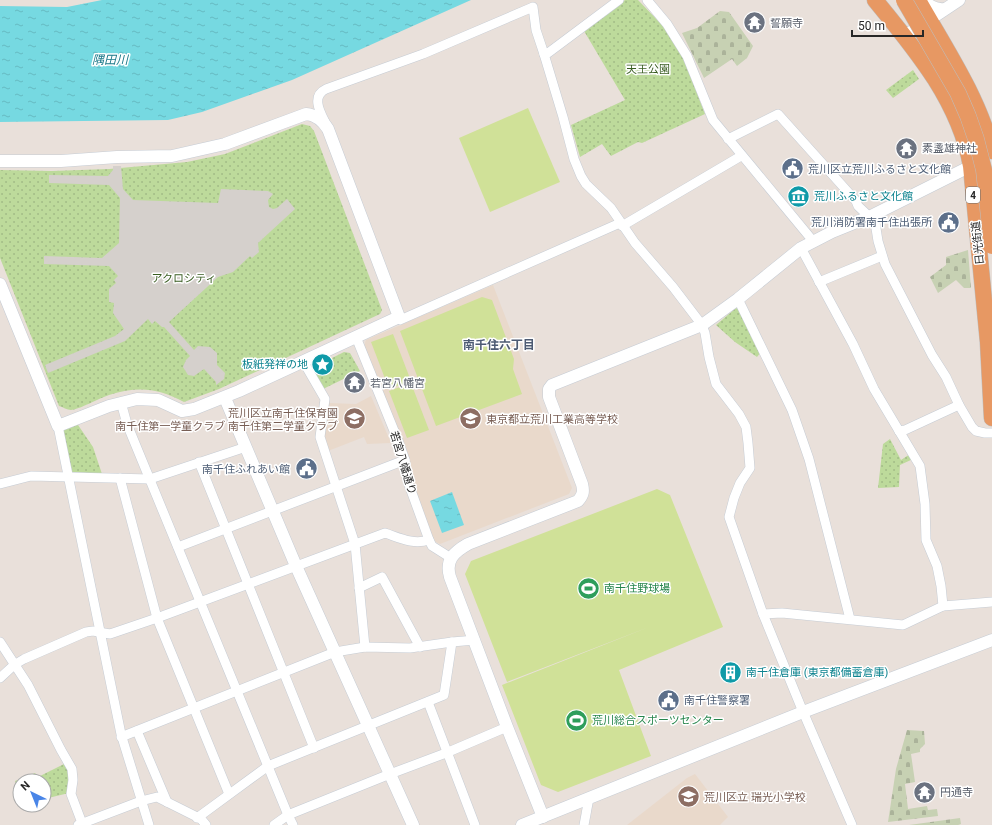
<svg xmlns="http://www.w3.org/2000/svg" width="992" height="825" viewBox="0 0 992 825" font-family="Roboto,'Noto Sans JP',sans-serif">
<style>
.education{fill:#e9d9cb}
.cemetery{fill:url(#cemetery-stones)}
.park{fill:url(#park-dots)}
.pitch{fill:#d0e198}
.plaza{fill:#d5d0cc}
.water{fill:url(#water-ripples)}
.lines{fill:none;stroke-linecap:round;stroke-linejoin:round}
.minor-casing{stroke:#c6ccd4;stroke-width:10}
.tertiary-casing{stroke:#c6ccd4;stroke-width:13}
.trunk-casing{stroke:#bebebe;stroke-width:17}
.minor{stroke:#fff;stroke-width:9}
.tertiary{stroke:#fff;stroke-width:12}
.trunk{stroke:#e79863;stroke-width:16}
.trunk-bridge-casing{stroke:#bebebe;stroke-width:17;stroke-linecap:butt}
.trunk-bridge{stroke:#e79863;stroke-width:16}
.labels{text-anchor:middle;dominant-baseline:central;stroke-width:3;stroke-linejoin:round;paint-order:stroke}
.shield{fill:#fff;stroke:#686868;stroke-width:1}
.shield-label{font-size:10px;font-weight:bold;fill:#272727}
.worship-label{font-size:11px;fill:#5b616d;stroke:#fff;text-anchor:start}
.park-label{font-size:11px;fill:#385c20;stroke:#fff}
.service-label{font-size:11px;fill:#4e5e75;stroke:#fff;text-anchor:start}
.culture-label{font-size:11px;fill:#0d838f;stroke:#fff;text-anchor:start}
.street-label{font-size:11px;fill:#272727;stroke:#fff}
.education-label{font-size:11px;fill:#785e54;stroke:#fff;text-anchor:start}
.leisure-label{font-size:11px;fill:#27864d;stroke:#fff;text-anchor:start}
.water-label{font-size:12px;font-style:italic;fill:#1a7889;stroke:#fff}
.neighbourhood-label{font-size:12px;font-weight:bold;fill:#4d5b73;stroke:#fff}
</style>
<defs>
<pattern id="cemetery-stones" width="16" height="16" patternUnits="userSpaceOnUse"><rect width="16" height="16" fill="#c7d1b3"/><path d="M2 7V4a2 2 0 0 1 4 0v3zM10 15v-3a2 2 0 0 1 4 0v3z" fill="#abb39a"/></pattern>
<pattern id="park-dots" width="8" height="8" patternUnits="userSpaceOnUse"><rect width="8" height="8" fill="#bdda9b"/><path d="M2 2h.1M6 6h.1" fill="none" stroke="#a2bb86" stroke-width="1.8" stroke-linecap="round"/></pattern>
<pattern id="water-ripples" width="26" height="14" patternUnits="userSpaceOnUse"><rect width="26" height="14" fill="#76d9e1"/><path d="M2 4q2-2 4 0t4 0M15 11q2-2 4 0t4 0" fill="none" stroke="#66bac1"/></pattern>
</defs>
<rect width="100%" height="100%" fill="#e9e0da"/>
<!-- education -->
<g class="education">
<path d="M 493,285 L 572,488 L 569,494 L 440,544 L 434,541 L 414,488 L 404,444 L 364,346 L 366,340 Z"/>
<path d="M 371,396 L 391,443 L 367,444 L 364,437 L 328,451 L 324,435 L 329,403 L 356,404 Z"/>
<path d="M 695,774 L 728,817 L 720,825 L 627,825 L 687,778 Z"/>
</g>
<!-- cemetery -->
<g class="cemetery">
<path d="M 720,11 L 729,12 L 753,46 L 747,58 L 737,66 L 732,59 L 704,78 L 682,33 L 697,28 Z"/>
<path d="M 968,250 L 971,288 L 964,288 L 956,280 L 938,293 L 930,277 L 946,265 L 946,257 Z"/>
<path d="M 907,730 L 924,731 L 925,744 L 920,749 L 920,752 L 911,754 L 915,782 L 905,784 L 908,809 L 927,806 L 928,810 L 937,809 L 938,816 L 888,822 L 896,769 Z"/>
<path d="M 960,818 L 961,824 L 958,825 L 909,825 Z"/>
</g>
<!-- park -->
<g class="park">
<path d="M 625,0 L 638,0 L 663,26 L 682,54 L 705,114 L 642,143 L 638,142 L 611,156 L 602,144 L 580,157 L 571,125 L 625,100 L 584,31 Z"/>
<path d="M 913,70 L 919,79 L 893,98 L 886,90 Z"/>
<path d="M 302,124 L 310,126 L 314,131 L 382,310 L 380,314 L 219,389 L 184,402 C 157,388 139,386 109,395 C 100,398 78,410 71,410 C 67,410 63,407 59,406 L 0,258 L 0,170 L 52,171 L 109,169 L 187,162 L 225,154 Z"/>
<path d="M 736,308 L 742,312 L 761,352 L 757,357 L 735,342 L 716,325 Z"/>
<path d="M 344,352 L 350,353 L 360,371 L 323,389 L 312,371 L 314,367 Z"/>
<path d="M 76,422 L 93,447 L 102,474 L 72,472 L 61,428 Z"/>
<path d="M 890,439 L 901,460 L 910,454 L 913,459 L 900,465 L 899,487 L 878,488 L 883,444 Z"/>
<path d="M 66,763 L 70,770 L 69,793 L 44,799 L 44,781 L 20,781 L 20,796 L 15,781 L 35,773 L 38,777 Z"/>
</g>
<!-- pitch -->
<g class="pitch">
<path d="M 528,108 L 560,182 L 490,212 L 459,138 Z"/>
<path d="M 482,297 L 492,300 L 514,359 L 513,369 L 522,394 L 436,426 L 400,331 Z"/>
<path d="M 393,334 L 411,381 L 389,389 L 371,342 Z"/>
<path d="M 411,383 L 429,430 L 407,438 L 389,391 Z"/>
<path d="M 657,489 L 670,495 L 723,627 L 619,670 L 651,756 L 558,792 L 541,785 L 502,685 L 649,627 L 507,682 L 465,574 L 471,561 Z"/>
</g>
<!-- plaza -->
<path class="plaza" d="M 113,166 L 121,166 L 123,189 L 133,200 L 218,203 L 221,189 L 268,191 L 273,194 L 268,200 L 269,207 L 273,209 L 277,208 L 287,199 L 295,209 L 258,243 L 259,252 L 252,258 L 250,256 L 233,272 L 218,277 L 169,322 L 194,350 L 198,346 L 210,347 L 217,353 L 217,365 L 225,373 L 224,379 L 216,385 L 216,382 L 204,369 L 194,376 L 188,375 L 183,367 L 186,360 L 190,356 L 164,327 L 162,327 L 155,321 L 152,324 L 148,319 L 125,341 L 48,373 L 45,365 L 115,336 L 124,329 L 113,313 L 114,303 L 109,302 L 109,289 L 116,283 L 114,280 L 118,276 L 109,266 L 44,264 L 44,256 L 102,258 L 119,243 L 120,198 L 109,185 L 49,183 L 49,175 L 108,176 L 113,170 Z"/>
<!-- water -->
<g class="water">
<path d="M 102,0 L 471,0 L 292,80 L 202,112 L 168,120 L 0,122 L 0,6 L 67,7 Z"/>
<path d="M 452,492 L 464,525 L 442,533 L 430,501 Z"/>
</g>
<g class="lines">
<defs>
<g id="minor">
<path d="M 647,0 L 667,24 L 687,56 L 713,120 L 813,241"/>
<path d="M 926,0 C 932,7 939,8 948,8"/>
<path d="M 544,54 L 563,117 L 574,159 L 581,176 L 586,184 L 611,208 L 635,243 L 673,287 L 702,325 L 705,333 L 709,357 L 716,384 L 739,414 L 746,427 L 748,443 L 750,468 L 740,483 L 734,498 L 729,517 L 763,614 L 801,707 L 852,825"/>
<path d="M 325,122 C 320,112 311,96 326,89 L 423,54 L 533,7 L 536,30 L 544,54 L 548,53 L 619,0"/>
<path d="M 728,139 L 778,114 L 856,201 L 858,206 L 875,222 L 878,241 L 885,264 L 932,355 L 946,377 L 959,405 L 972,427 L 976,431 L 985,433 L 992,433"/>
<path d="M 622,226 L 741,156"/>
<path d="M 801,248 L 853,344 L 874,389 L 920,466 L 925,504 L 926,540 L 937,566 L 941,586 L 943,606 L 992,602"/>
<path d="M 819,282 L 882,256"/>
<path d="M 738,299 L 792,410 L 809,459 L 850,619"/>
<path d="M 399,317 L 400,320 L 620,223"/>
<path d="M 356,337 L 399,443 L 405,460 L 408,482 L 429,540 L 432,546 L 451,558"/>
<path d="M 303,361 L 325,399 L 320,437 L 355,544 L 365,647"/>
<path d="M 121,402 L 127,424 L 288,815 L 293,825"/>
<path d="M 58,426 L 121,734 L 149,825"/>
<path d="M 899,431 L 905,430 L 959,405"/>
<path d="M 199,462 L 314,748"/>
<path d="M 120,478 L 157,618 L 229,794"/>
<path d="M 0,484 L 31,476 L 150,479 L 246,447"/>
<path d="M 178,547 L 405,460"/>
<path d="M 359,588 L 382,577 L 420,647"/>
<path d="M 763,614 L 782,613 L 903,625 L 943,606"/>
<path d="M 0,642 L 28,685 L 61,750 L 72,769 L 73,780 L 71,794 L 82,823"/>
<path d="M 0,678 L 14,665 L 24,659 L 86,632 L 93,631 L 110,634 L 157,618 L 385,533 C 400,538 413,545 429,540"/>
<path d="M 428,702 L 475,825"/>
<path d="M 137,731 L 167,802"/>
<path d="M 121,737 L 335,652 L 365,647 L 410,648 L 452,642"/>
<path d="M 197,818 L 268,766 L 444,695 L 452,642 L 475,640"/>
<path d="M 78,825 L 141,801 L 157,797 L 201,819 L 206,825"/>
<path d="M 274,825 L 288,815 L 390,774 L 446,753 L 507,727"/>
<path d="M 584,825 L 589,798"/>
</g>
<g id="tertiary">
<path d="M 905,36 L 959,0"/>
<path d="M 0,161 L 61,161 L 117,157 L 172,156 L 225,144 L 306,114 C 317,115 323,121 328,129 L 399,317 L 239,391 L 194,409 L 182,411 L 158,400 L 137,399 L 109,406 L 58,426 L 0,284"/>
<path d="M 225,398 L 296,566 L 413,825"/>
<path d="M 543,817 L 507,727 L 450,577 C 445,560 454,552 468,544 L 578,501 C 583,495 584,492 582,484 L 549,397 L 549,389 L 552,385 L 702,325 L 738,299 L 801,248 L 832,232 L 869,217 L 971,166"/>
<path d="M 522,825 L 803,712 L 992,640"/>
</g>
<g id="trunk">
<path d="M 875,0 C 916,50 959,101 971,166 L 988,342 L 992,418"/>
<path d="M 918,0 C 945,48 978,96 992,151"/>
</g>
</defs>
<!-- minor casing -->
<use href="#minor" class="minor-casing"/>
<!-- tertiary casing -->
<use href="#tertiary" class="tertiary-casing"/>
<!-- trunk casing -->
<use href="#trunk" class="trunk-casing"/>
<!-- minor -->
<use href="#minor" class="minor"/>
<!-- tertiary -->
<use href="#tertiary" class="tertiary"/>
<!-- trunk -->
<use href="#trunk" class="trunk"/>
<defs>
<path id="trunk-bridge" d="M 904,0 L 958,93 L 968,116 L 976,139 L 984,170 L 992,246"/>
</defs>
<!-- trunk-bridge casing -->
<use href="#trunk-bridge" class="trunk-bridge-casing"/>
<!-- trunk-bridge -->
<use href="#trunk-bridge" class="trunk-bridge"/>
</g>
<!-- icons -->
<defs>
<symbol id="temple-disc" viewBox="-11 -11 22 22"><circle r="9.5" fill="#6b7280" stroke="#fff"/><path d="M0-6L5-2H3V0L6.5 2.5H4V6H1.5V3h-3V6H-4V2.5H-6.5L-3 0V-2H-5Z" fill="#fff"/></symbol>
<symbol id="civic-disc" viewBox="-11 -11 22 22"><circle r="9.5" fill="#5c6f8a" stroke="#fff"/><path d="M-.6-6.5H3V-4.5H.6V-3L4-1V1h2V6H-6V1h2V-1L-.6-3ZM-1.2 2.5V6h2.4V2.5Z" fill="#fff"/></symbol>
<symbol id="museum-disc" viewBox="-11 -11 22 22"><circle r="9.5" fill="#0f9aa8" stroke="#fff"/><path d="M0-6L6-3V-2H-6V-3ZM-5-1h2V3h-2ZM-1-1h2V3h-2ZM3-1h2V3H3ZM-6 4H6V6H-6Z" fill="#fff"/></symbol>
<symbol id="sight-disc" viewBox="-11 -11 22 22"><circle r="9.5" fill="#0f9aa8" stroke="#fff"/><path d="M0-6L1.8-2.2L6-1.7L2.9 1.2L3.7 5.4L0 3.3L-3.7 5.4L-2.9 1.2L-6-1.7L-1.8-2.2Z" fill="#fff"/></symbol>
<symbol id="school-disc" viewBox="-11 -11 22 22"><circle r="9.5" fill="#8d6e63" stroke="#fff"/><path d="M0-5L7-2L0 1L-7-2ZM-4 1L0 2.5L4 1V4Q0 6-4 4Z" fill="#fff"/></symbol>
<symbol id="stadium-disc" viewBox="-11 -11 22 22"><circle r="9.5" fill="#2e9e5b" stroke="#fff"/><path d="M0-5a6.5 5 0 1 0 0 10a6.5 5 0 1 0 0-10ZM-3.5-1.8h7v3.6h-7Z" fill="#fff"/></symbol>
<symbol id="building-disc" viewBox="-11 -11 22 22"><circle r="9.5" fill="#0f9aa8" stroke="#fff"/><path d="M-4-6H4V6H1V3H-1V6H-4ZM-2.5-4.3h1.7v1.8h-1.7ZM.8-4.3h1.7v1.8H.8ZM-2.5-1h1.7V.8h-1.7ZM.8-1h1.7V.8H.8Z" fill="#fff"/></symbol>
</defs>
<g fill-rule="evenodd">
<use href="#temple-disc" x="742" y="10" width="25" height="25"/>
<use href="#temple-disc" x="894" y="136" width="25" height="25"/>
<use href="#civic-disc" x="780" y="156" width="25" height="25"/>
<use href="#museum-disc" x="786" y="184" width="25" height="25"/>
<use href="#civic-disc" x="936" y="210" width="25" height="25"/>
<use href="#sight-disc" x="310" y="352" width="25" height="25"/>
<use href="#temple-disc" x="342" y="370" width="25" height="25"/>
<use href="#school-disc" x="342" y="406" width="25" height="25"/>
<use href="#school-disc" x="458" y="406" width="25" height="25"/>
<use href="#civic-disc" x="294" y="456" width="25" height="25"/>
<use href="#stadium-disc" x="576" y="576" width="25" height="25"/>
<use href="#building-disc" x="718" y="660" width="25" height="25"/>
<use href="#civic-disc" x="656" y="688" width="25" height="25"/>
<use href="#stadium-disc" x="564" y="708" width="25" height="25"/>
<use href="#temple-disc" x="912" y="780" width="25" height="25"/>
<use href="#school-disc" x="676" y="784" width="25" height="25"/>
</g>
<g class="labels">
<!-- shield labels -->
<rect class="shield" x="966" y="187" width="14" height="16" rx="3"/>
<g class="shield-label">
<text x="973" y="195">4</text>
</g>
<!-- worship labels -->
<g class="worship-label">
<text x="770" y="23">誓願寺</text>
<text x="922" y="148">素盞雄神社</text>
<text x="370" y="383">若宮八幡宮</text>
<text x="940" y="792">円通寺</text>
</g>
<!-- park labels -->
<g class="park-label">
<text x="648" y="69">天王公園</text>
<text x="184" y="278">アクロシティ</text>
</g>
<!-- service labels -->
<g class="service-label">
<text x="808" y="169">荒川区立荒川ふるさと文化館</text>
<text x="932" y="222" text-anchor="end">荒川消防署南千住出張所</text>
<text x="290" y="469" text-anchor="end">南千住ふれあい館</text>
<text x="684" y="700">南千住警察署</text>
</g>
<!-- culture labels -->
<g class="culture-label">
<text x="814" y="196">荒川ふるさと文化館</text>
<text x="308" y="364" text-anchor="end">板紙発祥の地</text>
<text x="746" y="672">南千住倉庫 (東京都備蓄倉庫)</text>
</g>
<!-- street labels -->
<g class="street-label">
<text transform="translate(978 243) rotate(-96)">日光街道</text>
<text transform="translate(403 463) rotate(73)">若宮八幡通り</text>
</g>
<!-- education labels -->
<g class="education-label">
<text x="338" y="413" text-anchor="end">荒川区立南千住保育園<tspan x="338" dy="13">南千住第一学童クラブ 南千住第二学童クラブ</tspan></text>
<text x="486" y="419">東京都立荒川工業高等学校</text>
<text x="704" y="797">荒川区立 瑞光小学校</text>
</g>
<!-- leisure labels -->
<g class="leisure-label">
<text x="604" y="588">南千住野球場</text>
<text x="592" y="720">荒川総合スポーツセンター</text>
</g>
<!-- water labels -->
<g class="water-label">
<text x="110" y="60">隅田川</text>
</g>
<!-- neighbourhood labels -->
<g class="neighbourhood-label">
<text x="499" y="345">南千住六丁目</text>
</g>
</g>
<!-- north arrow -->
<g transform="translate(32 793) rotate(317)"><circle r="19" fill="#ffffff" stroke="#a9a9a9"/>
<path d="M0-3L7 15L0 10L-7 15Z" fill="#4985e7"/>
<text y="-6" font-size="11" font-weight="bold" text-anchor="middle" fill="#272727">N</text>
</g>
<!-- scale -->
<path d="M852 30v6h71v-6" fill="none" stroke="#272727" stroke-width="2"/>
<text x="858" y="30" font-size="12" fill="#272727" stroke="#ffffff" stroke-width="3" paint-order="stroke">50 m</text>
</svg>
